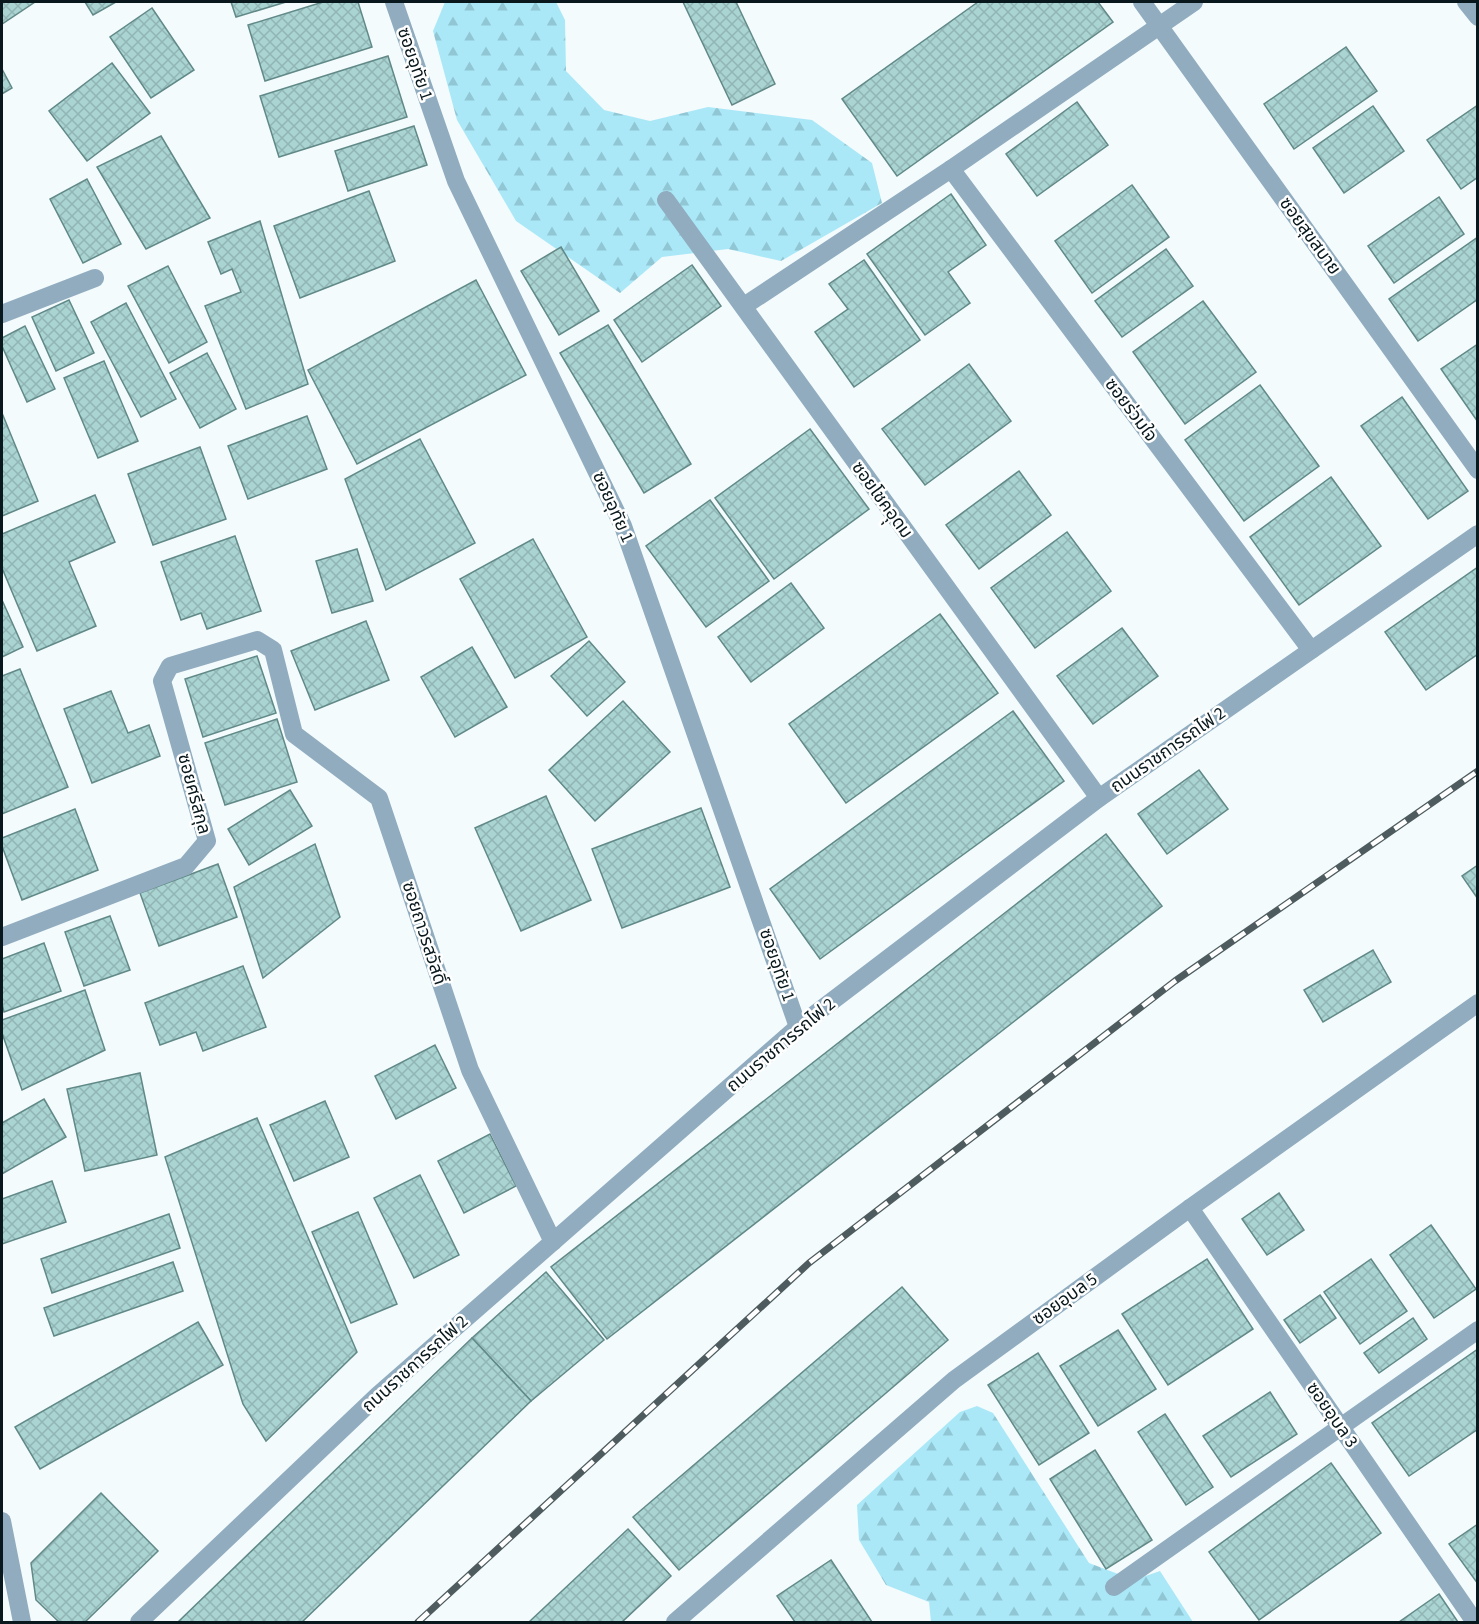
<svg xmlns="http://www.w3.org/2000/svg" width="1479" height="1624" viewBox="0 0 1479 1624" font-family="'Source Sans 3','Noto Sans Thai',sans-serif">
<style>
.forest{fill:url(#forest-firs)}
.building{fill:url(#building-cross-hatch);stroke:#618987;stroke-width:1.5}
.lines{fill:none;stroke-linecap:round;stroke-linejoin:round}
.minor{stroke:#91acbf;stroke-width:18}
.rail-casing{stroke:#4f5c5f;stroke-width:7}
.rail{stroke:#fff;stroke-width:4.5;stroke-dasharray:14;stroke-linecap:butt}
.labels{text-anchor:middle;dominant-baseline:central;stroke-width:5;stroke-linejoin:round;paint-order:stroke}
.street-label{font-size:18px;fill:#09181c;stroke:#fff}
</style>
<defs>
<pattern id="forest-firs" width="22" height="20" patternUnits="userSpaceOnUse" patternTransform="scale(1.5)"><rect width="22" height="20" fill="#aae8f8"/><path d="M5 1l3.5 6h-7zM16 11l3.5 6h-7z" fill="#91c6d4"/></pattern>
<pattern id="building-cross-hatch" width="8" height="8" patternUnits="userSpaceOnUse" patternTransform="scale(1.5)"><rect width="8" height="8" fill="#aad4d2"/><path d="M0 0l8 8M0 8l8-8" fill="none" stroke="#91b5b4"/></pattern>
</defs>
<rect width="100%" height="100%" fill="#f3fbfd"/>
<!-- forest -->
<g class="forest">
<path d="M 445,2 L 556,2 L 565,20 L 566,71 L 604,110 L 650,121 L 708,107 L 812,120 L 872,163 L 882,203 L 781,261 L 728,249 L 662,257 L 620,293 L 516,221 L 457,120 L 433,31 Z"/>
<path d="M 977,1406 L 993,1413 L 1089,1563 L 1134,1580 L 1160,1571 L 1193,1622 L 931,1622 L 929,1602 L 886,1585 L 859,1540 L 857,1505 L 960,1412 Z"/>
</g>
<!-- building -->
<g class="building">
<path d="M 2,2 L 35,2 L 2,24 Z"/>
<path d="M 85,2 L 116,2 L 93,15 Z"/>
<path d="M 231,2 L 286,2 L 236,17 Z"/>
<path d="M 323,2 L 358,2 L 372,47 L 265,81 L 248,25 Z"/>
<path d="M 683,2 L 736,2 L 775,84 L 732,105 Z"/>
<path d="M 978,2 L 1098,2 L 1113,22 L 897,176 L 842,99 Z"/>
<path d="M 152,8 L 194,70 L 151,98 L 110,37 Z"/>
<path d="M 1346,47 L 1377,91 L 1294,149 L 1264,104 Z"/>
<path d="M 388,56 L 407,117 L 279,157 L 260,96 Z"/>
<path d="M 112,63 L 150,113 L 87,161 L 49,111 Z"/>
<path d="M 2,69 L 12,88 L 2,94 Z"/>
<path d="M 1077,102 L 1108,145 L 1037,196 L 1006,154 Z"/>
<path d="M 1478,105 L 1478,177 L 1461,189 L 1427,140 Z"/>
<path d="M 1373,106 L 1404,151 L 1344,193 L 1313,148 Z"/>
<path d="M 414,126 L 427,165 L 348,191 L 335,151 Z"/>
<path d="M 161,136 L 210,218 L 146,249 L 97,167 Z"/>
<path d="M 87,179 L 121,244 L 83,263 L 50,199 Z"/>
<path d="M 1132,185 L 1169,237 L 1092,293 L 1055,241 Z"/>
<path d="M 369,191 L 395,261 L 300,298 L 274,226 Z"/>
<path d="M 951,194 L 986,245 L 948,272 L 970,303 L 925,335 L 867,254 Z"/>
<path d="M 1439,197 L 1464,234 L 1394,283 L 1368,246 Z"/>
<path d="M 260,221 L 308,384 L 246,409 L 205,306 L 241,292 L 232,269 L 221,274 L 208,242 Z"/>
<path d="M 1478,237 L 1478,299 L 1418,341 L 1389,299 Z"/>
<path d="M 561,247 L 599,311 L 559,335 L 521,271 Z"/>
<path d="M 1166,249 L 1193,286 L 1122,337 L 1095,301 Z"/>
<path d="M 864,260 L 920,340 L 854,387 L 815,332 L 848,309 L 829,284 Z"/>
<path d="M 692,265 L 721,306 L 642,362 L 614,320 Z"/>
<path d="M 168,266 L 207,342 L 169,363 L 128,286 Z"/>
<path d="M 476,280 L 526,375 L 357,464 L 308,370 Z"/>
<path d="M 69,300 L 94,353 L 56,371 L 32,317 Z"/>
<path d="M 1203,301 L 1256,372 L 1185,424 L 1133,352 Z"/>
<path d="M 126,303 L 176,399 L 141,417 L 91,322 Z"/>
<path d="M 608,325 L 691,464 L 644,493 L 560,353 Z"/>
<path d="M 25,326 L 55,389 L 27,402 L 2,346 L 2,338 Z"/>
<path d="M 1478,344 L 1478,422 L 1441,369 Z"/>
<path d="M 207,353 L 236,409 L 200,428 L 170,373 Z"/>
<path d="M 104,361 L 138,441 L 98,458 L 64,378 Z"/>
<path d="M 969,364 L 1011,421 L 925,485 L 882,429 Z"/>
<path d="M 1260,385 L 1319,466 L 1244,521 L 1185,440 Z"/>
<path d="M 1402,397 L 1468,491 L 1428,519 L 1361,426 Z"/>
<path d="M 2,413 L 38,501 L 2,516 Z"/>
<path d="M 307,416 L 327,469 L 248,499 L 228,446 Z"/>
<path d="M 810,429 L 869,509 L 774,579 L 715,498 Z"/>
<path d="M 420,439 L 475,543 L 386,590 L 345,479 Z"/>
<path d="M 200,447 L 226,519 L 153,545 L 128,474 Z"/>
<path d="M 1019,471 L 1051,515 L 979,569 L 946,525 Z"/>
<path d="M 1331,477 L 1381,546 L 1299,605 L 1250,537 Z"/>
<path d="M 95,495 L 115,542 L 69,562 L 96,626 L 37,651 L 2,568 L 2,534 Z"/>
<path d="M 710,500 L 769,581 L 706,627 L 646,546 Z"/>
<path d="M 1067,532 L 1111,591 L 1035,648 L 991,588 Z"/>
<path d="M 235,536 L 261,611 L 207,629 L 201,613 L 181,620 L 161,562 Z"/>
<path d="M 533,539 L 587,637 L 515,678 L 460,579 Z"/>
<path d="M 357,549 L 373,601 L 332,613 L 316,561 Z"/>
<path d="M 1478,567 L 1478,654 L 1426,690 L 1385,632 Z"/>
<path d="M 791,583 L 824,628 L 751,682 L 718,637 Z"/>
<path d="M 2,600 L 23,647 L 2,657 Z"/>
<path d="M 940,614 L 998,693 L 846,803 L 789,724 Z"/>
<path d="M 366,621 L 389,680 L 315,710 L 291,651 Z"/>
<path d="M 1122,628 L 1158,676 L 1093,724 L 1057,676 Z"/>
<path d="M 589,641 L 625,682 L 587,716 L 551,676 Z"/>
<path d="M 472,647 L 507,707 L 455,737 L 421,677 Z"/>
<path d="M 257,656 L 276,713 L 203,737 L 185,679 Z"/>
<path d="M 20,669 L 68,787 L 2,814 L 2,676 Z"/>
<path d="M 111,691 L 128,733 L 149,725 L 160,756 L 92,783 L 64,709 Z"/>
<path d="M 623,701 L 670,752 L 595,821 L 549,770 Z"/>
<path d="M 1013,711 L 1064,781 L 820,959 L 770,889 Z"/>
<path d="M 277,719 L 297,782 L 225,805 L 205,743 Z"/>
<path d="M 1199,770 L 1228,809 L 1167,854 L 1138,814 Z"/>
<path d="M 290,790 L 312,826 L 249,865 L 228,829 Z"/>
<path d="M 546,796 L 591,900 L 521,931 L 475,828 Z"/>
<path d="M 701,808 L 730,887 L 622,928 L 592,849 Z"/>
<path d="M 75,809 L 98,870 L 22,900 L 2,846 L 2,838 Z"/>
<path d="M 1106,834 L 1162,906 L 607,1339 L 551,1267 Z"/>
<path d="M 315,844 L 340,917 L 263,978 L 234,887 Z"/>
<path d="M 218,864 L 237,917 L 159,946 L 140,893 Z"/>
<path d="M 1478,865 L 1478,899 L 1462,876 Z"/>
<path d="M 110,916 L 130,970 L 84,986 L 65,932 Z"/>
<path d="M 44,943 L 61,991 L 4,1012 L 2,1004 L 2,959 Z"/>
<path d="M 1373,950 L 1391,982 L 1323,1022 L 1304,990 Z"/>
<path d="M 243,966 L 266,1027 L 203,1051 L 196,1032 L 160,1045 L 145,1003 Z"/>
<path d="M 85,990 L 105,1050 L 22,1090 L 2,1033 L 2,1020 Z"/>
<path d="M 435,1045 L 456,1088 L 396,1119 L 375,1076 Z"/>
<path d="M 140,1073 L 157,1155 L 85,1171 L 67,1089 Z"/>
<path d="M 44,1099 L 66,1137 L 2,1174 L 2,1123 Z"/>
<path d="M 325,1101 L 349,1157 L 294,1181 L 270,1125 Z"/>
<path d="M 257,1118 L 357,1352 L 266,1441 L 243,1404 L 165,1157 Z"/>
<path d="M 490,1134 L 516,1186 L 464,1213 L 438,1161 Z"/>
<path d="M 420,1175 L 459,1255 L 414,1278 L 374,1198 Z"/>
<path d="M 52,1181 L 66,1222 L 2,1244 L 2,1199 Z"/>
<path d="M 1279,1193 L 1304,1230 L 1267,1255 L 1242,1219 Z"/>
<path d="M 358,1212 L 397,1304 L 351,1323 L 312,1232 Z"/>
<path d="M 169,1214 L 180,1248 L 52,1293 L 41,1259 Z"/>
<path d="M 1431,1225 L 1476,1289 L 1434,1318 L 1390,1255 Z"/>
<path d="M 1207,1259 L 1253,1329 L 1168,1385 L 1122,1314 Z"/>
<path d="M 1371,1259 L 1407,1311 L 1360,1344 L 1324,1292 Z"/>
<path d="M 173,1262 L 183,1291 L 54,1336 L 44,1308 Z"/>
<path d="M 546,1272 L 604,1340 L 531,1401 L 472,1338 Z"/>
<path d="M 902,1287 L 948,1340 L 679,1570 L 633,1517 Z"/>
<path d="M 1320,1295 L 1336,1318 L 1300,1343 L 1284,1320 Z"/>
<path d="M 1413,1318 L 1427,1339 L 1379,1373 L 1364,1353 Z"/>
<path d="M 198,1322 L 223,1365 L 40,1469 L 15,1427 Z"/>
<path d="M 1118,1330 L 1156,1389 L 1098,1426 L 1060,1366 Z"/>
<path d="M 472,1338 L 531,1401 L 302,1622 L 178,1622 Z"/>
<path d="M 1478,1349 L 1478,1429 L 1409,1476 L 1372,1423 Z"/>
<path d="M 1038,1353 L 1089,1433 L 1039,1465 L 988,1385 Z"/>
<path d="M 1270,1392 L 1297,1434 L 1231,1477 L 1203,1436 Z"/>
<path d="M 1165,1414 L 1213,1487 L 1186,1505 L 1138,1432 Z"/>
<path d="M 1095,1450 L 1152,1540 L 1106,1569 L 1050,1479 Z"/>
<path d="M 1331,1463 L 1381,1533 L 1259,1620 L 1209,1552 Z"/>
<path d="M 101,1493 L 158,1551 L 85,1622 L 59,1622 L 36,1600 L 31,1563 Z"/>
<path d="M 1478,1524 L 1478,1584 L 1449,1544 Z"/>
<path d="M 628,1529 L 671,1576 L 622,1622 L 529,1622 Z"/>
<path d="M 831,1560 L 872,1622 L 795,1622 L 777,1596 Z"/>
<path d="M 1439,1594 L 1458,1622 L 1399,1622 Z"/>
</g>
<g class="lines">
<!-- minor -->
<g class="minor">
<path d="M 394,2 L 456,181 L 623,526 L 798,1027"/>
<path d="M 1142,2 L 1478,470"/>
<path d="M 1466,2 L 1478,17"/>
<path d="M 951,169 L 1311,650"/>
<path d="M 666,200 L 1099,798"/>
<path d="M 744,306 L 951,169 L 1194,2"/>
<path d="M 2,314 L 95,278"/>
<path d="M 2,937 L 186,866 L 207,841 L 162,681 L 170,666 L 257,640 L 273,650 L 294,734 L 379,798 L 470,1070 L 553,1242"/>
<path d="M 1190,1208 L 1475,1622"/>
<path d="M 2,1521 L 22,1622"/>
<path d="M 1114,1587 L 1478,1330"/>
<path d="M 139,1622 L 377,1396 L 798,1027 L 1099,798 L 1478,534"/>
<path d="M 675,1622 L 954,1380 L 1190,1208 L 1478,1003"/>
</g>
<defs>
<path id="rail" d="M 418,1622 L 809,1263 L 1175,981 L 1478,771"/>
</defs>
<!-- rail casing -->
<use href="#rail" class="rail-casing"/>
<!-- rail -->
<use href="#rail" class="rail"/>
</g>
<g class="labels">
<!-- street labels -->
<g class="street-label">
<text transform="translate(415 64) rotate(71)">ซอยอุทัย 1</text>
<text transform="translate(1310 236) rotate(54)">ซอยสุขสบาย</text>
<text transform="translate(1131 410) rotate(53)">ซอยร่วมใจ</text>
<text transform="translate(882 500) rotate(54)">ซอยโชคอุุดม</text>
<text transform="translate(613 507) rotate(66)">ซอยอุทัย 1</text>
<text transform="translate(1168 750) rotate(-35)">ถนนราชการรถไฟ 2</text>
<text transform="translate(194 794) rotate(75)">ซอยศรีสกุล</text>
<text transform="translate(424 933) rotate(72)">ซอยถาวรสวัสดิ์</text>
<text transform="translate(777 965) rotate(71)">ซอยอุทัย 1</text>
<text transform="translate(781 1045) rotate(-40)">ถนนราชการรถไฟ 2</text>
<text transform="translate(1065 1299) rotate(-36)">ซอยอุบล 5</text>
<text transform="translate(415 1364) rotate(-42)">ถนนราชการรถไฟ 2</text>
<text transform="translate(1332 1415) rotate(55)">ซอยอุบล 3</text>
</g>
</g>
<!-- border -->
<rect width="1479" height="1624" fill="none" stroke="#09181c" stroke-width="6"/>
</svg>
